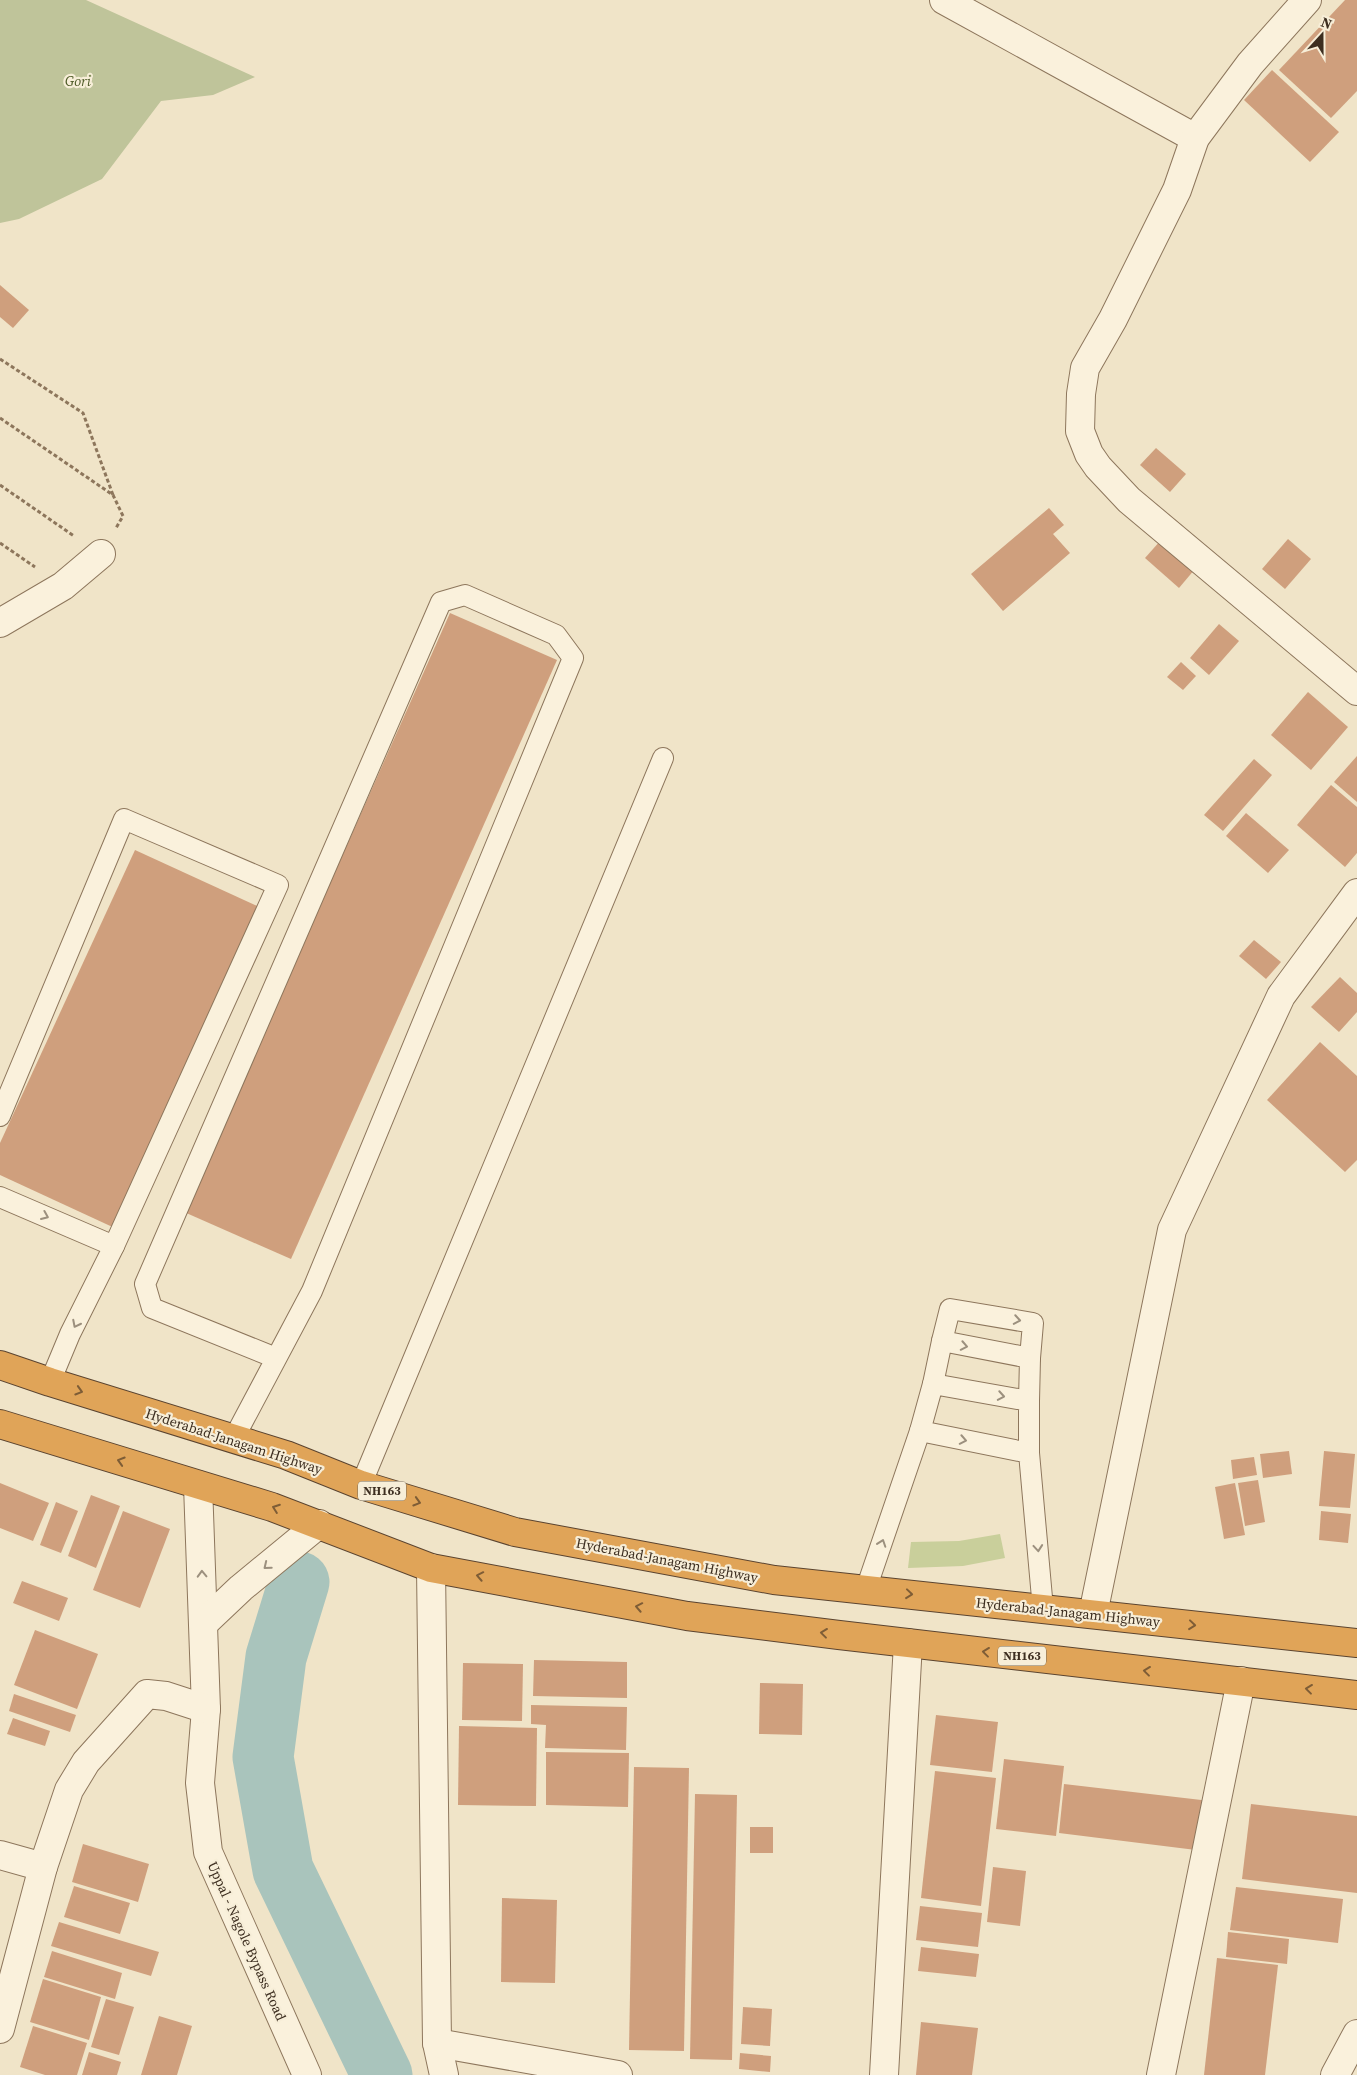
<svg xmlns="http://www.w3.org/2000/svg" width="1357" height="2075" viewBox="0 0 1357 2075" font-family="'Source Serif 4',serif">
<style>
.green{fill:#c9cf9b}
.cemetery{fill:#bfc49a}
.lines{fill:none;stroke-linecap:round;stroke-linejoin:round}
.river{stroke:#a9c4bc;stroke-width:61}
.building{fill:#cf9f7d}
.lane-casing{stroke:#8d765c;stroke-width:22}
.street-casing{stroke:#8d765c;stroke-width:30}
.highway-casing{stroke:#5b4430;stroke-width:30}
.path{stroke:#8d765c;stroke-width:3;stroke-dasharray:4 2.5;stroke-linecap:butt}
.lane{stroke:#faf1dc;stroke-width:20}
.street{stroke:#faf1dc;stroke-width:28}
.highway{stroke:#e0a458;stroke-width:28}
.oneway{stroke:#9c907e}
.oneway2{stroke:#7e5d36}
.labels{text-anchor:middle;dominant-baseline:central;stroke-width:4.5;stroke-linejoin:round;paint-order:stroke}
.shield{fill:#f7eed8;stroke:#756857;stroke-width:1}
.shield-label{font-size:12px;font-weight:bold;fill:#3d2e20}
.park-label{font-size:14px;font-style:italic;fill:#4d5a26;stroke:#f7eed8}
.street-label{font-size:14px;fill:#3d2e20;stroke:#f7eed8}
</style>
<rect width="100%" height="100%" fill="#f0e4c8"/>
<!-- green -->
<path class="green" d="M 1000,1534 L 1005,1558 L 963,1566 L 908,1568 L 911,1542 L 959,1541 Z"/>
<!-- cemetery -->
<path class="cemetery" d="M 0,0 L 86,0 L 255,77 L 213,95 L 161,101 L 102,179 L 19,219 L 0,223 Z"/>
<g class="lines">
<!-- river -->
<path class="river" d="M 299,1582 L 276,1657 L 263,1757 L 283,1870 L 382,2075"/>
</g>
<!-- building -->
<g class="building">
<path d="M 1345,0 L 1357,0 L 1357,91 L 1331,118 L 1279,70 Z"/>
<path d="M 1272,70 L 1339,132 L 1310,162 L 1244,100 Z"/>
<path d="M 0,285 L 29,310 L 13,328 L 0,317 Z"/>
<path d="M 1156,448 L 1186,474 L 1170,492 L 1140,465 Z"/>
<path d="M 1049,508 L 1064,525 L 1053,534 L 1070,553 L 1003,611 L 971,574 Z"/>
<path d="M 1288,539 L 1311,559 L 1285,589 L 1262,569 Z"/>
<path d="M 1161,540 L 1195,569 L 1179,588 L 1145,558 Z"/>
<path d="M 450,613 L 557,660 L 291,1259 L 184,1212 Z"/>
<path d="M 1219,624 L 1239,641 L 1209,675 L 1190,658 Z"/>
<path d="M 1181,662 L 1196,676 L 1183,690 L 1167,677 Z"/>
<path d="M 1308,692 L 1348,727 L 1311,770 L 1271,735 Z"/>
<path d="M 1357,756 L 1357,802 L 1334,782 Z"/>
<path d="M 1254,759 L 1272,775 L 1223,831 L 1204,815 Z"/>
<path d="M 1331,785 L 1357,807 L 1357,853 L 1345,867 L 1297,825 Z"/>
<path d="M 1246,813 L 1289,850 L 1268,873 L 1226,836 Z"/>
<path d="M 135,850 L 266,910 L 119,1230 L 0,1175 L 0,1143 Z"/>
<path d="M 1254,940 L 1281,962 L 1266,979 L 1239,956 Z"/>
<path d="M 1340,977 L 1357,993 L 1357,1012 L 1339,1032 L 1311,1007 Z"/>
<path d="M 1320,1042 L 1357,1076 L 1357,1160 L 1345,1172 L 1267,1100 Z"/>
<path d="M 1289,1451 L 1292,1474 L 1263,1478 L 1260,1454 Z"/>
<path d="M 1324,1451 L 1355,1454 L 1350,1508 L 1319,1506 Z"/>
<path d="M 1254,1457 L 1257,1475 L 1233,1479 L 1231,1460 Z"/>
<path d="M 1258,1480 L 1265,1522 L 1245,1526 L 1238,1483 Z"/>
<path d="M 0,1483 L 49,1503 L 33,1541 L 0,1528 Z"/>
<path d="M 1235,1483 L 1245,1535 L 1224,1539 L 1215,1487 Z"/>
<path d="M 91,1495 L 120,1506 L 96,1568 L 68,1556 Z"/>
<path d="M 56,1502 L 78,1511 L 61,1553 L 40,1545 Z"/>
<path d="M 123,1511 L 170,1529 L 140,1608 L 93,1590 Z"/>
<path d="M 1321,1511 L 1351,1514 L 1348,1543 L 1319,1540 Z"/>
<path d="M 22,1581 L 68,1598 L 59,1621 L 13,1603 Z"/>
<path d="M 35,1630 L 98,1654 L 77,1709 L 14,1685 Z"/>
<path d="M 534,1660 L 627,1662 L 627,1698 L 533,1696 Z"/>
<path d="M 463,1663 L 523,1664 L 522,1721 L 462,1720 Z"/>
<path d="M 760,1683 L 803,1684 L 802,1735 L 759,1734 Z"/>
<path d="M 14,1694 L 76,1715 L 70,1732 L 9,1711 Z"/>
<path d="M 531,1705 L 627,1707 L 626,1750 L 545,1748 L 546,1725 L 531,1724 Z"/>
<path d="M 936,1715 L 998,1722 L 992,1772 L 930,1765 Z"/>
<path d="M 13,1718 L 50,1731 L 45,1746 L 7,1734 Z"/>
<path d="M 459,1726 L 537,1728 L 536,1806 L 458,1805 Z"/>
<path d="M 546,1752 L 629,1753 L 628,1807 L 546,1805 Z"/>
<path d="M 1004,1759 L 1064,1766 L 1056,1836 L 996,1829 Z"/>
<path d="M 634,1767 L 689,1768 L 684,2051 L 629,2050 Z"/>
<path d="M 935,1771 L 996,1778 L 981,1906 L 921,1898 Z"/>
<path d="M 1064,1784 L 1210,1801 L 1204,1851 L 1059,1833 Z"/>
<path d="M 695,1794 L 737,1795 L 732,2060 L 690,2059 Z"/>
<path d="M 1251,1804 L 1357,1816 L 1357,1893 L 1242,1879 Z"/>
<rect x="750" y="1827" width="23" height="26"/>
<path d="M 83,1844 L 149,1864 L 138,1902 L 72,1882 Z"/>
<path d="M 993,1867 L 1026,1871 L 1020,1926 L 987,1922 Z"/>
<path d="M 74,1886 L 130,1903 L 120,1934 L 64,1917 Z"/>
<path d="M 1236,1887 L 1343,1899 L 1338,1943 L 1230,1930 Z"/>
<path d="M 502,1898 L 557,1900 L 555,1983 L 501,1982 Z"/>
<path d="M 920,1906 L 982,1913 L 978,1947 L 916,1940 Z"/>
<path d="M 59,1922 L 159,1952 L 151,1976 L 51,1946 Z"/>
<path d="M 1228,1932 L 1289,1939 L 1287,1964 L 1226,1957 Z"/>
<path d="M 921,1947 L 979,1954 L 976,1977 L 918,1971 Z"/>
<path d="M 52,1951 L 122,1973 L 115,1999 L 44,1977 Z"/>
<path d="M 1217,1958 L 1278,1965 L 1265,2075 L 1204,2075 Z"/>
<path d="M 43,1979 L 101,1997 L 89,2040 L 30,2022 Z"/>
<path d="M 106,1999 L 134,2007 L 119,2055 L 91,2047 Z"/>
<path d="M 743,2007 L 772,2009 L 770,2046 L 741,2044 Z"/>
<path d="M 159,2016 L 192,2026 L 177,2075 L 141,2075 Z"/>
<path d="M 921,2022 L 978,2028 L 972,2075 L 916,2075 Z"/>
<path d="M 33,2026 L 87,2043 L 77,2075 L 45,2075 L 20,2067 Z"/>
<path d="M 89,2052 L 121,2062 L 117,2075 L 82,2075 Z"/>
<path d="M 740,2053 L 771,2056 L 770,2072 L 739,2069 Z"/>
</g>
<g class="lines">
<defs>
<g id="lane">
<path d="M 0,1116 L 124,819 L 278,885 L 114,1246"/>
<path d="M 0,1197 L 114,1246 L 70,1334 L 50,1382"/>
<path d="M 942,1341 L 950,1309 L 1033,1323 L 1030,1358"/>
<path d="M 933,1384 L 942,1341 L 1030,1358 L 1029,1401"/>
<path d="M 920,1431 L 933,1384 L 1029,1401 L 1029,1453"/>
<path d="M 234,1438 L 312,1291 L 573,658 L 556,635 L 465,595 L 441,602 L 145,1284 L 152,1308 L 276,1358"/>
<path d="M 361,1485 L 663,758"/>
<path d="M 866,1589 L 920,1431 L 1029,1453 L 1043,1609"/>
</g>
<g id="street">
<path d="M 944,0 L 1195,138"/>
<path d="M 1307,0 L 1250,64 L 1195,138 L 1177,190 L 1113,319 L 1085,368 L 1081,394 L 1080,431 L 1089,454 L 1098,467 L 1129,500 L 1357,691"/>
<path d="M 0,623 L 63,586 L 101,554"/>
<path d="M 198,1485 L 206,1709 L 200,1783 L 208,1852 L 307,2075"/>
<path d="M 431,1568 L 437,2043 L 444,2075"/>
<path d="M 1093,1614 L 1172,1230 L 1281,996 L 1357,893"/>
<path d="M 204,1623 L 241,1588 L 319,1524"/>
<path d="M 0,1855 L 43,1867"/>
<path d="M 0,2029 L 43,1867 L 69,1790 L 86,1762 L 147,1694 L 166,1696 L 206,1709"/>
<path d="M 437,2043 L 618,2075"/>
<path d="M 884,2075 L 908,1643"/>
<path d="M 1161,2075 L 1241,1681"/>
<path d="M 1335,2075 L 1357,2034"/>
</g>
<g id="highway">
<path d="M 0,1365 L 50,1382 L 286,1455 L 361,1485 L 515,1532 L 774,1580 L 1357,1643"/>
<path d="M 0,1424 L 272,1507 L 431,1568 L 687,1616 L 839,1635 L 1357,1695"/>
</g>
</defs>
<!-- lane casing -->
<use href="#lane" class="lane-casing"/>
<!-- street casing -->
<use href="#street" class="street-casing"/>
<!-- highway casing -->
<use href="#highway" class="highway-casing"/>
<!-- path -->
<g class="path">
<path d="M 0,359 L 83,413 L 113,495"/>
<path d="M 0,418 L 113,495 L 123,516 L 116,528"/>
<path d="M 0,485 L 74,536"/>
<path d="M 0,543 L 35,567"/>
</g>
<!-- lane -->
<use href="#lane" class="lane"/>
<!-- street -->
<use href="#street" class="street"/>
<!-- highway -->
<use href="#highway" class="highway"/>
</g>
<!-- one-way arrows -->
<defs><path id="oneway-chevron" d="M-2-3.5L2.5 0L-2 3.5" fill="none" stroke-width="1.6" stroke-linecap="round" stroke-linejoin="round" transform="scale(1.25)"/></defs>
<g class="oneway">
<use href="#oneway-chevron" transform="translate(45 1216) rotate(23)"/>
<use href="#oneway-chevron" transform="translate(1017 1320) rotate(10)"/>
<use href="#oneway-chevron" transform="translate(76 1324) rotate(117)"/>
<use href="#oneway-chevron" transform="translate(964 1346) rotate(11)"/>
<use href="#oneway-chevron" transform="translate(1001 1396) rotate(10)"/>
<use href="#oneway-chevron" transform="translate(963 1440) rotate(11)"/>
<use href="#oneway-chevron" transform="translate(882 1543) rotate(-71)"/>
<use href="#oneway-chevron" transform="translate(1038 1548) rotate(85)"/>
<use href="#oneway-chevron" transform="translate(267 1566) rotate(141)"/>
<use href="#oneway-chevron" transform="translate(202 1574) rotate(-92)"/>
</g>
<g class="oneway2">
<use href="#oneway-chevron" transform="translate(79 1391) rotate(17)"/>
<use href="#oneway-chevron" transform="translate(121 1461) rotate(-163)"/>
<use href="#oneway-chevron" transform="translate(417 1502) rotate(17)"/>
<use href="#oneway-chevron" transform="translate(276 1508) rotate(-160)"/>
<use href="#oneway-chevron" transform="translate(480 1576) rotate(-169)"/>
<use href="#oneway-chevron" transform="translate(909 1594) rotate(6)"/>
<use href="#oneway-chevron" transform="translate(639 1607) rotate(-169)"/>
<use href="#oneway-chevron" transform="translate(1192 1625) rotate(6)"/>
<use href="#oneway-chevron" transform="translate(824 1633) rotate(-173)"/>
<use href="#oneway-chevron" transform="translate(986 1652) rotate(-173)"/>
<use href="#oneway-chevron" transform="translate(1147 1671) rotate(-173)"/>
<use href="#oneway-chevron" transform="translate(1309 1689) rotate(-173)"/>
</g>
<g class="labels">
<!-- shield labels -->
<g class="shield">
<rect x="358" y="1481.5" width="48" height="19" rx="4"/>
<rect x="998" y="1646.5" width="48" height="19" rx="4"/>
</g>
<g class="shield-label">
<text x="382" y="1491">NH163</text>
<text x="1022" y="1656">NH163</text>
</g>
<!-- park labels -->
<g class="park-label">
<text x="78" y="81">Gori</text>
</g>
<!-- street labels -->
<g class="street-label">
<text transform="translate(234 1441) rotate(18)">Hyderabad-Janagam Highway</text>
<text transform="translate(667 1560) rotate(11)">Hyderabad-Janagam Highway</text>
<text transform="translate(1068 1612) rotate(6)">Hyderabad-Janagam Highway</text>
<text transform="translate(247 1941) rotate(66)">Uppal - Nagole Bypass Road</text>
</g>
</g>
<!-- north arrow -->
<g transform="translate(1322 35) rotate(21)" stroke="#f7eed8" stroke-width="4" paint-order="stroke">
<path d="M0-4L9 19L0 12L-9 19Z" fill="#3d2e20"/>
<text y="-8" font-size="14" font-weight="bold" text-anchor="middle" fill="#3d2e20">N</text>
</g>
</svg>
